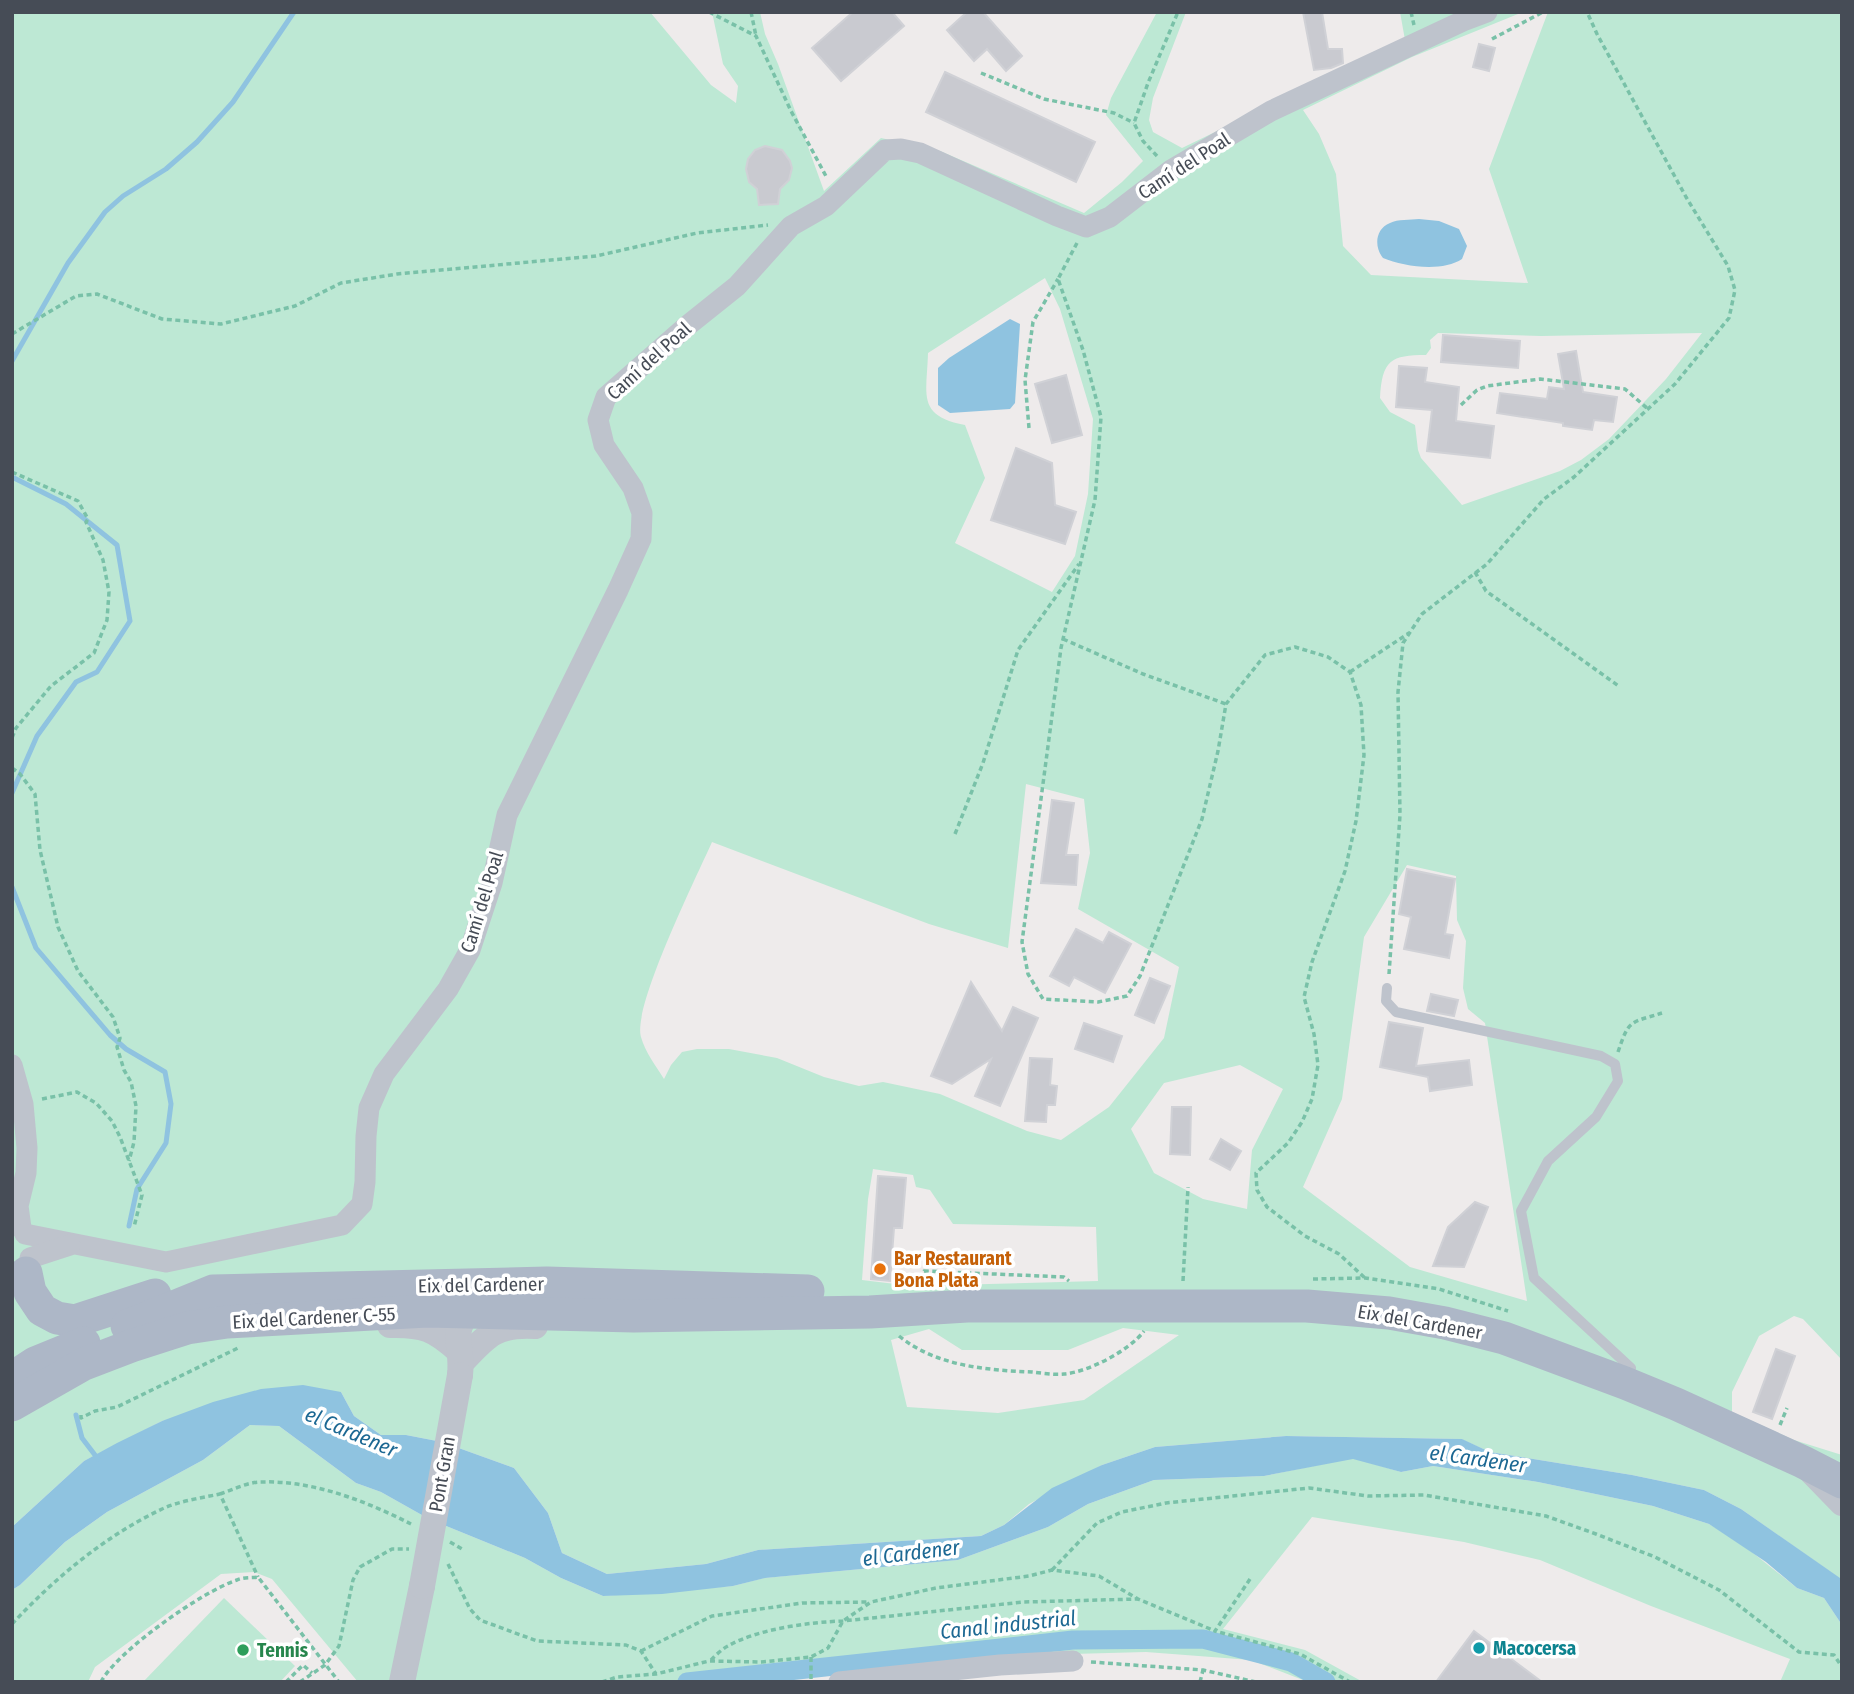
<svg xmlns="http://www.w3.org/2000/svg" width="1854" height="1694" viewBox="0 0 1854 1694" font-family="'Fira Sans Condensed',sans-serif">
<style>
.green{fill:#bde8d4;fill-rule:evenodd}
.water{fill:#8fc3e0}
.lines{fill:none;stroke-linecap:round;stroke-linejoin:round}
.stream{stroke:#8fc3e0;stroke-width:5}
.canal{stroke:#8fc3e0;stroke-width:19}
.building{fill:#c9cad0;stroke:#d0d1d6;stroke-width:2}
.path{stroke:#79c1a8;stroke-width:3.5;stroke-dasharray:5 3.5;stroke-linecap:butt}
.service{stroke:#bec3cc;stroke-width:10}
.minor{stroke:#bec3cc;stroke-width:21}
.tertiary{stroke:#bec3cc;stroke-width:26}
.primary{stroke:#adb7c7;stroke-width:33}
.tertiary-bridge{stroke:#bec3cc;stroke-width:26}
.food-dot{fill:#e8710a;stroke:#fff;stroke-width:2.5}
.culture-dot{fill:#0f9aa8;stroke:#fff;stroke-width:2.5}
.leisure-dot{fill:#2e9e5b;stroke:#fff;stroke-width:2.5}
.labels{text-anchor:middle;dominant-baseline:central;stroke-width:7;stroke-linejoin:round;paint-order:stroke}
.street-label{font-size:19px;fill:#464c56;stroke:#fff}
.food-label{font-size:19px;font-weight:bold;fill:#c56008;stroke:#fff;text-anchor:start}
.culture-label{font-size:19px;font-weight:bold;fill:#0d838f;stroke:#fff;text-anchor:start}
.leisure-label{font-size:19px;font-weight:bold;fill:#27864d;stroke:#fff;text-anchor:start}
.water-label{font-size:21px;font-style:italic;fill:#1c6893;stroke:#fff}
</style>
<rect width="100%" height="100%" fill="#eeebeb"/>
<!-- green -->
<g class="green">
<path d="M 12,12 L 650,12 L 711,85 L 736,103 L 738,86 L 723,64 L 712,12 L 760,12 L 765,34 L 778,64 L 824,191 L 881,138 L 940,151 L 1084,213 L 1122,182 L 1143,161 L 1106,115 L 1111,98 L 1157,12 L 1186,12 L 1153,98 L 1149,120 L 1153,132 L 1182,148 L 1405,40 L 1400,12 L 1523,12 L 1412,57 L 1303,110 L 1319,134 L 1336,174 L 1343,246 L 1371,275 L 1528,283 L 1489,169 L 1548,12 L 1842,12 L 1842,1360 L 1803,1319 L 1794,1316 L 1759,1336 L 1732,1392 L 1732,1412 L 1794,1440 L 1842,1455 L 1842,1580 L 1741,1509 L 1704,1490 L 1632,1475 L 1490,1452 L 1461,1439 L 1286,1436 L 1155,1447 L 1102,1465 L 1029,1504 L 1004,1525 L 981,1536 L 758,1550 L 706,1564 L 607,1574 L 562,1553 L 548,1513 L 514,1468 L 442,1442 L 406,1435 L 381,1435 L 354,1416 L 341,1392 L 162,1421 L 84,1461 L 12,1527 ZM 1045,278 L 1060,309 L 1093,419 L 1088,494 L 1075,556 L 1052,592 L 955,543 L 985,478 L 965,425 C 916,416 927,394 928,353 ZM 1438,333 L 1541,336 L 1702,333 L 1666,379 L 1609,439 L 1581,460 L 1560,471 L 1462,505 L 1421,458 L 1418,450 L 1415,425 L 1390,412 L 1380,398 C 1382,360 1391,355 1426,355 L 1431,348 L 1430,340 ZM 1026,784 L 1084,799 L 1090,853 L 1078,909 L 1179,967 L 1164,1038 L 1109,1107 L 1061,1140 L 1027,1131 L 940,1094 L 883,1082 L 859,1086 L 824,1077 L 777,1058 L 729,1049 L 697,1049 L 682,1052 L 671,1065 L 664,1079 C 656,1066 645,1052 641,1037 C 632,1007 697,876 712,842 L 929,924 L 1008,948 ZM 1407,865 L 1456,876 L 1457,920 L 1466,941 L 1463,988 L 1468,1009 L 1485,1023 L 1527,1301 L 1410,1267 L 1303,1187 L 1342,1099 L 1364,937 ZM 1240,1065 L 1283,1089 L 1252,1150 L 1247,1209 L 1203,1199 L 1154,1173 L 1131,1129 L 1164,1083 ZM 873,1169 L 913,1175 L 916,1187 L 930,1190 L 953,1224 L 1096,1227 L 1098,1281 L 912,1286 L 862,1280 L 868,1199 ZM 1123,1328 L 1179,1335 L 1084,1400 L 998,1413 L 907,1407 L 891,1340 L 929,1329 L 962,1350 L 1068,1350 Z"/>
<path d="M 250,1425 L 279,1426 L 356,1483 L 381,1492 L 429,1519 L 525,1558 L 561,1578 L 603,1596 L 733,1586 L 764,1578 L 958,1560 L 1048,1527 L 1088,1504 L 1154,1480 L 1264,1476 L 1353,1458 L 1401,1472 L 1433,1466 L 1538,1482 L 1653,1506 L 1709,1524 L 1738,1541 L 1797,1588 L 1824,1598 L 1842,1625 L 1842,1682 L 1780,1682 L 1790,1659 L 1651,1606 L 1540,1560 L 1464,1542 L 1312,1517 L 1223,1629 L 1305,1650 L 1363,1682 L 1308,1682 L 1251,1660 L 1146,1652 L 999,1656 L 737,1682 L 358,1682 L 272,1579 L 254,1572 L 221,1574 L 95,1667 L 88,1682 L 12,1682 L 12,1590 L 20,1585 L 65,1542 L 107,1512 L 203,1460 Z"/>
<path d="M 224,1598 L 295,1666 L 280,1682 L 143,1682 Z"/>
</g>
<!-- water -->
<g class="water">
<path d="M 1419,219 L 1439,221 L 1459,229 L 1467,246 L 1462,259 C 1443,272 1404,267 1383,258 C 1374,247 1375,229 1390,223 C 1398,219 1410,220 1419,219 Z"/>
<path d="M 1010,319 L 1020,324 L 1015,403 L 1010,409 L 950,413 L 938,405 L 938,368 L 949,358 Z"/>
<path d="M 303,1385 L 341,1392 L 354,1416 L 381,1435 L 406,1435 L 442,1442 L 514,1468 L 548,1513 L 562,1553 L 607,1574 L 706,1564 L 758,1550 L 981,1536 L 1004,1525 L 1052,1488 L 1102,1465 L 1155,1447 L 1286,1436 L 1462,1439 L 1490,1452 L 1632,1475 L 1704,1490 L 1741,1509 L 1840,1578 L 1842,1625 L 1824,1598 L 1797,1588 L 1766,1562 L 1709,1524 L 1653,1506 L 1538,1482 L 1433,1466 L 1401,1472 L 1353,1459 L 1264,1476 L 1154,1480 L 1088,1504 L 1048,1527 L 958,1560 L 765,1578 L 733,1586 L 662,1594 L 603,1596 L 561,1578 L 525,1558 L 429,1519 L 381,1492 L 356,1483 L 279,1426 L 250,1425 L 203,1460 L 107,1512 L 65,1542 L 20,1585 L 12,1590 L 12,1527 L 84,1461 L 117,1443 L 162,1421 L 213,1402 L 261,1389 Z"/>
</g>
<g class="lines">
<!-- stream -->
<g class="stream">
<path d="M 12,361 L 68,263 L 105,212 L 123,196 L 166,169 L 197,142 L 233,102 L 294,12"/>
<path d="M 12,477 L 66,504 L 117,545 L 130,621 L 97,672 L 76,682 L 37,736 L 12,793"/>
<path d="M 12,887 L 36,948 L 110,1035 L 126,1049 L 165,1072 L 171,1104 L 166,1143 L 137,1189 L 129,1226"/>
<path d="M 76,1415 L 82,1438 L 98,1459"/>
</g>
<!-- canal -->
<path class="canal" d="M 687,1682 L 1073,1640 L 1203,1639 L 1291,1662 L 1326,1682"/>
</g>
<!-- building -->
<g class="building">
<path d="M 853,12 L 892,12 L 904,26 L 841,81 L 812,48 Z"/>
<path d="M 967,12 L 983,12 L 1022,56 L 1006,71 L 987,49 L 974,61 L 947,30 Z"/>
<path d="M 1303,12 L 1322,12 L 1328,49 L 1342,49 L 1343,63 L 1331,68 L 1314,70 Z"/>
<path d="M 1479,44 L 1495,48 L 1489,71 L 1473,67 Z"/>
<path d="M 945,72 L 1095,142 L 1076,182 L 926,112 Z"/>
<path d="M 765,146 L 782,150 L 790,161 L 792,168 L 789,180 L 780,189 L 778,204 L 759,205 L 757,189 L 749,182 L 746,169 L 748,159 L 755,150 Z"/>
<path d="M 1443,335 L 1520,341 L 1518,368 L 1441,362 Z"/>
<path d="M 1576,351 L 1583,392 L 1617,397 L 1613,422 L 1594,420 L 1592,430 L 1563,426 L 1563,423 L 1497,413 L 1500,393 L 1547,399 L 1549,387 L 1564,389 L 1558,354 Z"/>
<path d="M 1399,366 L 1427,368 L 1425,382 L 1459,387 L 1456,421 L 1494,426 L 1490,458 L 1427,451 L 1432,410 L 1396,407 Z"/>
<path d="M 1066,375 L 1082,435 L 1052,443 L 1035,384 Z"/>
<path d="M 1016,448 L 1052,463 L 1055,505 L 1076,512 L 1065,544 L 991,520 Z"/>
<path d="M 1052,800 L 1074,803 L 1066,855 L 1078,855 L 1076,885 L 1041,883 Z"/>
<path d="M 1407,869 L 1455,879 L 1445,934 L 1453,935 L 1449,958 L 1404,949 L 1411,917 L 1399,914 Z"/>
<path d="M 1076,929 L 1103,943 L 1109,932 L 1131,944 L 1105,993 L 1074,977 L 1069,986 L 1050,976 Z"/>
<path d="M 1150,978 L 1170,986 L 1154,1023 L 1135,1015 Z"/>
<path d="M 971,982 L 1002,1031 L 1013,1007 L 1038,1018 L 1000,1106 L 975,1096 L 991,1059 L 952,1084 L 931,1076 Z"/>
<path d="M 1431,994 L 1458,1000 L 1454,1016 L 1427,1011 Z"/>
<path d="M 1389,1022 L 1423,1028 L 1416,1066 L 1469,1060 L 1472,1085 L 1430,1091 L 1428,1077 L 1380,1067 Z"/>
<path d="M 1084,1023 L 1122,1036 L 1113,1062 L 1075,1049 Z"/>
<path d="M 1030,1058 L 1052,1059 L 1050,1085 L 1057,1086 L 1055,1105 L 1047,1105 L 1046,1122 L 1025,1121 Z"/>
<path d="M 1172,1107 L 1191,1107 L 1190,1155 L 1170,1154 Z"/>
<path d="M 1221,1139 L 1241,1151 L 1230,1170 L 1210,1159 Z"/>
<path d="M 878,1176 L 906,1178 L 902,1228 L 894,1228 L 890,1281 L 871,1279 Z"/>
<path d="M 1475,1202 L 1488,1207 L 1464,1267 L 1433,1266 L 1448,1227 Z"/>
<path d="M 1776,1349 L 1795,1356 L 1772,1419 L 1753,1412 Z"/>
<path d="M 1474,1631 L 1542,1682 L 1436,1682 Z"/>
</g>
<g class="lines">
<!-- path -->
<g class="path">
<path d="M 709,12 L 756,36 L 791,111 L 827,178"/>
<path d="M 751,12 L 756,36"/>
<path d="M 1411,12 L 1414,25"/>
<path d="M 1492,39 L 1543,12"/>
<path d="M 981,73 L 1044,99 L 1114,113 L 1134,123"/>
<path d="M 1157,156 L 1143,141 L 1134,123 L 1148,83 L 1178,12"/>
<path d="M 1077,243 L 1058,279 L 1083,350 L 1101,417 L 1095,500 L 1061,648 L 1022,942 L 1028,974 L 1043,999 L 1098,1002 L 1127,996 L 1140,976 L 1202,819 L 1218,751 L 1226,704 L 1265,655 L 1295,647 L 1328,657 L 1350,672 L 1361,705 L 1364,755 L 1356,821 L 1345,871 L 1312,962 L 1304,997 L 1314,1034 L 1318,1065 L 1312,1099 L 1302,1122 L 1288,1143 L 1256,1173 L 1257,1190 L 1267,1207 L 1305,1236 L 1339,1254 L 1365,1278"/>
<path d="M 12,334 L 76,296 L 97,294 L 162,319 L 221,324 L 295,306 L 341,283 L 397,274 L 596,256 L 697,233 L 768,225"/>
<path d="M 1461,405 L 1477,390 L 1487,386 L 1540,379 L 1625,389 L 1648,409"/>
<path d="M 1029,428 L 1025,380 L 1033,322 L 1058,279"/>
<path d="M 12,472 L 78,501 L 88,519 L 86,522 L 103,560 L 109,592 L 107,620 L 94,653 L 51,686 L 16,728 L 12,738"/>
<path d="M 1475,572 L 1486,591 L 1620,687"/>
<path d="M 1063,639 L 1143,674 L 1226,704"/>
<path d="M 1350,672 L 1409,633"/>
<path d="M 12,768 L 20,774 L 35,794 L 40,850 L 58,927 L 78,971 L 113,1017 L 120,1038 L 117,1047 L 124,1070 L 131,1082 L 136,1106 L 134,1142 L 129,1161"/>
<path d="M 955,834 L 983,763 L 1018,650 L 1079,564"/>
<path d="M 1389,974 L 1400,815 L 1398,692 L 1403,643 L 1422,614 L 1487,564 L 1544,499 L 1574,477 L 1675,384 L 1729,318 L 1735,290 L 1728,266 L 1686,197 L 1597,34 L 1587,12"/>
<path d="M 1618,1052 C 1629,1019 1630,1023 1662,1013"/>
<path d="M 42,1099 L 77,1092 L 96,1103 L 112,1121 L 120,1137 L 142,1195 L 134,1227"/>
<path d="M 1313,1279 L 1365,1278 L 1439,1289 L 1508,1311"/>
<path d="M 1183,1281 L 1188,1187"/>
<path d="M 914,1285 L 924,1271 L 1064,1277 L 1069,1281"/>
<path d="M 899,1336 C 936,1366 985,1370 1032,1372 C 1042,1373 1054,1375 1064,1374 C 1088,1372 1129,1351 1144,1331"/>
<path d="M 81,1415 L 81,1418 L 95,1411 L 117,1407 L 238,1348"/>
<path d="M 1780,1425 L 1787,1408"/>
<path d="M 220,1494 C 232,1490 248,1482 261,1482 C 312,1480 366,1501 411,1524"/>
<path d="M 450,1542 L 462,1549"/>
<path d="M 448,1564 L 470,1609 L 480,1620 L 537,1641 L 626,1645 L 641,1651 L 656,1674"/>
<path d="M 1052,1570 L 1097,1523 L 1122,1512 L 1166,1503 L 1309,1488 L 1368,1496 L 1424,1495 L 1546,1516 L 1596,1534 L 1655,1557 L 1719,1590 L 1799,1652 L 1834,1655 L 1842,1667"/>
<path d="M 1250,1579 L 1215,1631 L 1300,1654 L 1350,1682"/>
<path d="M 12,1624 C 55,1578 105,1536 162,1509 C 179,1501 201,1498 220,1494 L 258,1577"/>
<path d="M 641,1651 L 712,1616 L 802,1603 L 869,1602"/>
<path d="M 811,1657 L 811,1682"/>
<path d="M 711,1660 C 716,1655 722,1649 728,1646 C 757,1629 810,1622 843,1621 L 1024,1602 L 1138,1599"/>
<path d="M 1091,1662 L 1203,1670 L 1256,1682"/>
<path d="M 101,1682 C 117,1651 203,1591 237,1580 C 243,1577 251,1578 258,1577 L 339,1682"/>
<path d="M 286,1682 L 303,1665 L 312,1673"/>
<path d="M 300,1682 L 325,1665 L 339,1646 L 353,1580 L 360,1567 L 392,1549 L 409,1549"/>
<path d="M 602,1682 L 617,1677 L 656,1674 L 709,1661 L 761,1662 L 811,1657 L 828,1648 L 843,1621 L 871,1602 L 936,1588 L 1029,1576 L 1052,1570 L 1099,1576 L 1138,1599 L 1215,1631"/>
<path d="M 1200,1682 L 1203,1670"/>
</g>
<!-- service -->
<path class="service" d="M 1387,988 L 1386,1001 L 1396,1012 L 1601,1056 L 1615,1064 L 1618,1081 L 1596,1117 L 1548,1161 L 1521,1211 L 1534,1278 L 1631,1368 L 1626,1380"/>
<!-- minor -->
<g class="minor">
<path d="M 12,1065 L 23,1104 L 27,1148 L 26,1173 L 18,1206 L 21,1228"/>
<path d="M 25,1234 L 166,1262 L 342,1225 L 362,1204 L 365,1182 L 366,1136 L 369,1108 L 384,1074 L 448,989 L 470,950 L 492,883 L 507,815 L 618,590 L 641,539 L 642,513 L 633,488 L 604,445 L 598,420 L 606,397 L 687,326 L 737,286 L 791,226 L 826,206 L 885,150 L 901,149 L 920,153 L 1057,216 L 1086,227 L 1110,217 L 1171,170 L 1271,111 L 1463,21 L 1487,12"/>
<path d="M 30,1258 L 70,1245"/>
<path d="M 839,1682 L 1000,1665 L 1073,1661"/>
</g>
<!-- tertiary -->
<g class="tertiary">
<path d="M 390,1325 C 423,1324 435,1329 459,1351"/>
<path d="M 462,1362 C 487,1335 496,1324 535,1326"/>
<path d="M 460,1375 C 464,1341 444,1327 482,1304"/>
<path d="M 1809,1469 L 1842,1503"/>
<path d="M 402,1682 L 422,1586"/>
</g>
<!-- primary -->
<g class="primary">
<path d="M 26,1273 L 30,1292 L 42,1310 L 57,1318 L 75,1321 L 155,1295"/>
<path d="M 127,1326 L 213,1291 L 547,1283 L 808,1291"/>
<path d="M 12,1378 L 35,1363 L 84,1343"/>
<path d="M 12,1405 L 84,1364 L 131,1346 L 187,1328 L 227,1322 L 427,1311 L 634,1316 L 870,1312 L 967,1306 L 1307,1306 L 1389,1313 L 1445,1323 L 1504,1338 L 1625,1383 L 1676,1404 L 1803,1462 L 1842,1482"/>
</g>
<!-- tertiary-bridge -->
<path class="tertiary-bridge" d="M 422,1586 L 460,1375"/>
</g>
<!-- markers -->
<circle class="food-dot" cx="880" cy="1269" r="7"/>
<circle class="culture-dot" cx="1479" cy="1648" r="7"/>
<circle class="leisure-dot" cx="243" cy="1650" r="7"/>
<g class="labels">
<!-- street labels -->
<g class="street-label">
<text transform="translate(1184 166) rotate(-33)">Camí del Poal</text>
<text transform="translate(649 361) rotate(-42)">Camí del Poal</text>
<text transform="translate(482 902) rotate(-73)">Camí del Poal</text>
<text transform="translate(481 1285) rotate(-1)">Eix del Cardener</text>
<text transform="translate(314 1318) rotate(-3)">Eix del Cardener C-55</text>
<text transform="translate(1420 1322) rotate(10)">Eix del Cardener</text>
<text transform="translate(442 1474) rotate(-80)">Pont Gran</text>
</g>
<!-- food labels -->
<g class="food-label">
<text x="894" y="1258">Bar Restaurant<tspan x="894" dy="22">Bona Plata</tspan></text>
</g>
<!-- culture labels -->
<g class="culture-label">
<text x="1493" y="1648">Macocersa</text>
</g>
<!-- leisure labels -->
<g class="leisure-label">
<text x="257" y="1650">Tennis</text>
</g>
<!-- water labels -->
<g class="water-label">
<text transform="translate(351 1432) rotate(23)">el Cardener</text>
<text transform="translate(1478 1459) rotate(8)">el Cardener</text>
<text transform="translate(911 1553) rotate(-7)">el Cardener</text>
<text transform="translate(1008 1625) rotate(-6)">Canal industrial</text>
</g>
</g>
<!-- border -->
<rect width="1854" height="1694" fill="none" stroke="#464c56" stroke-width="28"/>
</svg>
